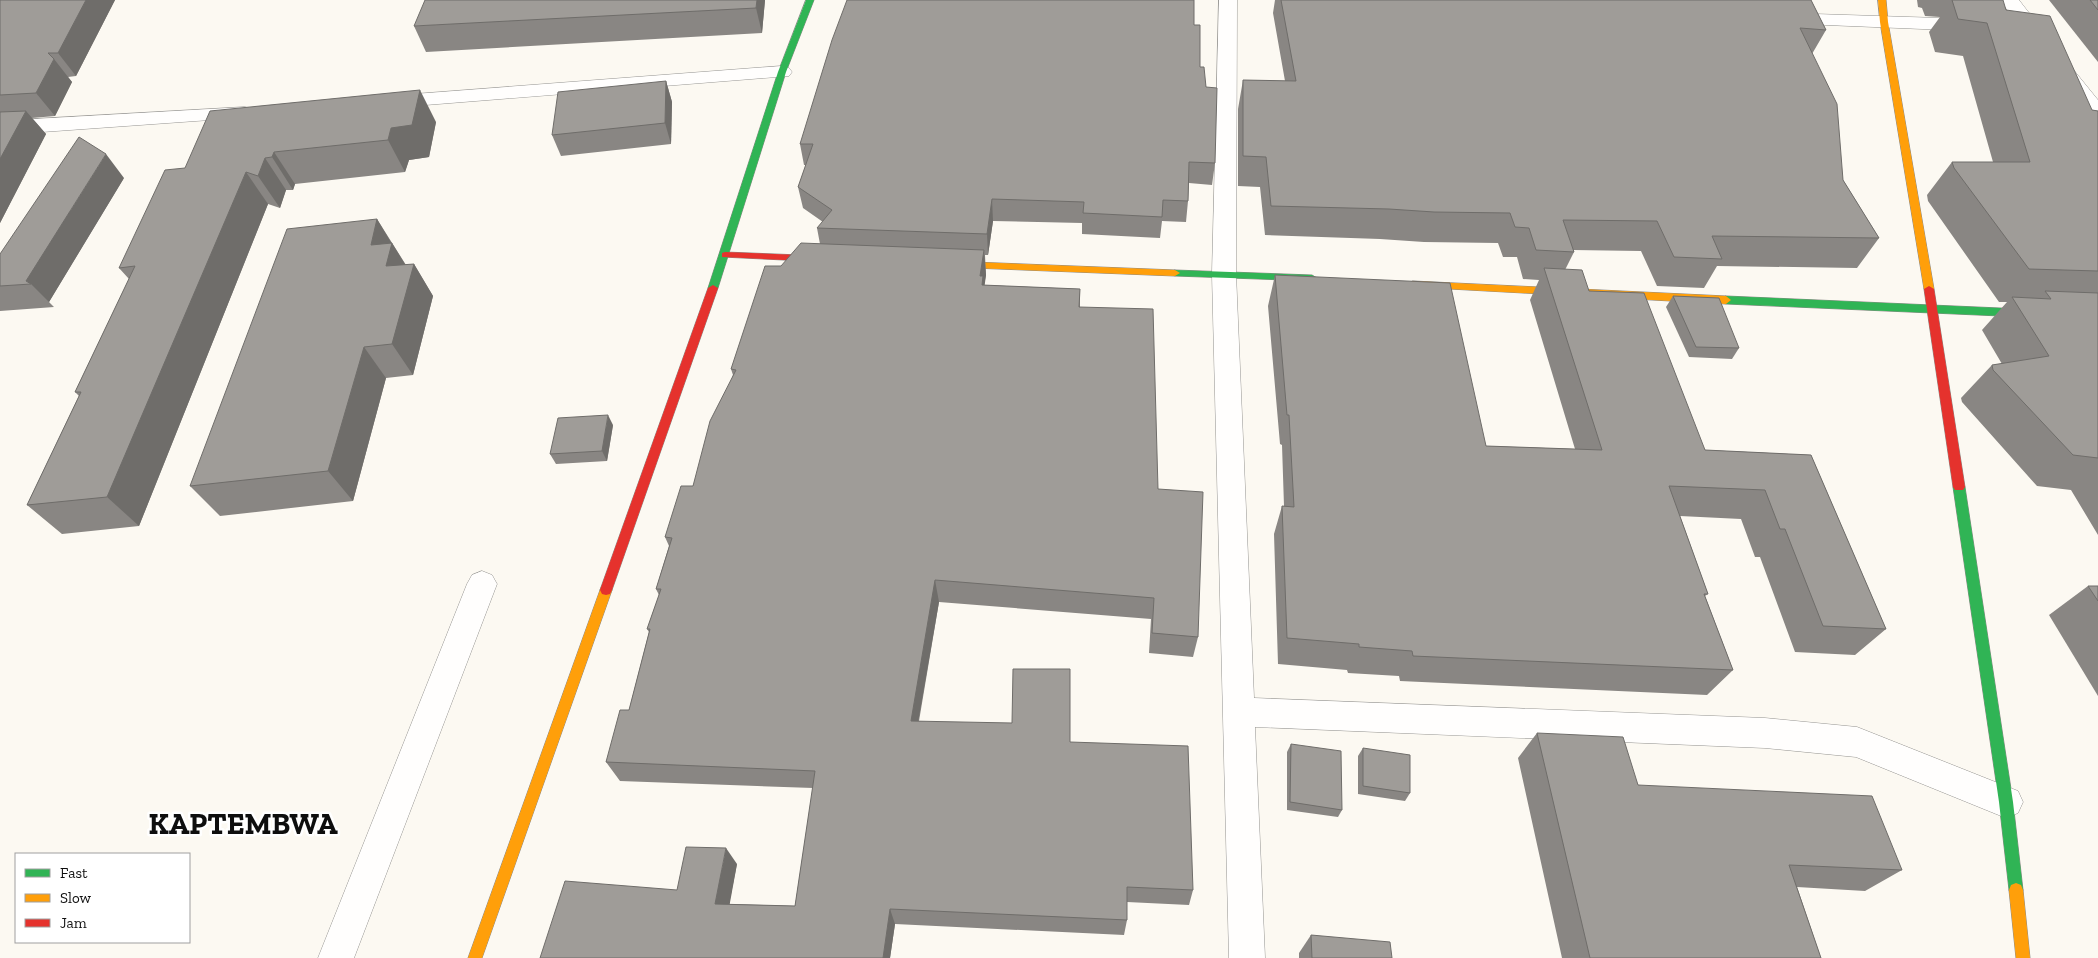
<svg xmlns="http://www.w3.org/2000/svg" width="2098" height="958" viewBox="0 0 2098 958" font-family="'Zilla Slab',serif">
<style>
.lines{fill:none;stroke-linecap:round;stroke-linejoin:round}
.lane-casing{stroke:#959491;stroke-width:1}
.street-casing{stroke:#959491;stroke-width:1}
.fast-casing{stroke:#8c8a87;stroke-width:1}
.slow-casing{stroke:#8c8a87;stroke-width:1}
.jam-casing{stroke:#8c8a87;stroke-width:1}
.lane{fill:#fffefd;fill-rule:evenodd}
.street{fill:#fffefd;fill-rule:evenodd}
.fast{fill:#30b455;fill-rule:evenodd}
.slow{fill:#ff9f0a;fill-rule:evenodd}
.jam{fill:#e5322d;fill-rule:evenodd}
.wall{fill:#898683}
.shaded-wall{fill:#6f6d6a}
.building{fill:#9f9c98;stroke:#6f6d6a}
.labels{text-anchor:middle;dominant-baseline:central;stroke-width:5;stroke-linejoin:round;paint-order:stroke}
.near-district-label{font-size:30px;font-weight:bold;fill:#0e0e0e;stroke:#fff}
</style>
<rect width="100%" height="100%" fill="#fcf9f2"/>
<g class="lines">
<defs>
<path id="lane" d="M 482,571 L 492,575 L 497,584 L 354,958 L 318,958 L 467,584 L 472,575 Z"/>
<g id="street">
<path d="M 1219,0 L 1237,0 L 1236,274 L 1254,698 L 1765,718 L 1857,727 L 2018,791 L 2023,802 L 2018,813 L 2006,818 L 1856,757 L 1765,748 L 1255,727 L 1265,958 L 1229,958 L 1212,274 Z"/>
<path d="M 2000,0 L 2019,0 L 2050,40 L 2047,44 L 2040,46 L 2033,44 Z"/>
<path d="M 1784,13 L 1971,19 L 1978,21 L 1981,25 L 1978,29 L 1971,31 L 1777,23 L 1774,19 L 1777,15 Z"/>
<path d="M 782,66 L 789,68 L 792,72 L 789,76 L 388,108 L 381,106 L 378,102 L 381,98 L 388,96 Z"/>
<path d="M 2065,66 L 2072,68 L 2098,100 L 2098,120 L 2091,118 L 2055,72 L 2058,68 Z"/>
<path d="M 245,107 L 252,109 L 255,113 L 252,117 L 0,135 L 0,121 Z"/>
</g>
<g id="fast">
<path d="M 806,0 L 814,0 L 786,72 L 718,288 L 716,290 L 710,290 L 708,288 L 778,72 Z"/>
<path d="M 1175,270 L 1312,275 L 1317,278 L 1312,281 L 1175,276 L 1170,273 Z"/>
<path d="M 1726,296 L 2023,309 L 2028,313 L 2023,317 L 1726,304 L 1721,300 Z"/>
<path d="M 1959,482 L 1963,484 L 1965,487 L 2013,802 L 2023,890 L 2021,895 L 2016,897 L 2011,895 L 2009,890 L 1999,802 L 1953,487 L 1955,484 Z"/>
</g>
<g id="slow">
<path d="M 1878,0 L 1886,0 L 1888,22 L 1934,289 L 1929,292 L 1924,289 L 1880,22 Z"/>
<path d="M 948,261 L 1175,270 L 1180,273 L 1175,276 L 948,267 L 943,264 Z"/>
<path d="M 1413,281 L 1726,296 L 1731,300 L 1726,304 L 1413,287 L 1408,284 Z"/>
<path d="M 2023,309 L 2098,312 L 2098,320 L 2023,317 L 2018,313 Z"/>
<path d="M 606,585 L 610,586 L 612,590 L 482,958 L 468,958 L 600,590 L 602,586 Z"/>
<path d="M 2016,883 L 2021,885 L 2023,890 L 2030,958 L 2016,958 L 2009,890 L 2011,885 Z"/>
</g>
<g id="jam">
<path d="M 725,252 L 825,256 L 830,259 L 825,262 L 722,257 L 722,253 Z"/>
<path d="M 713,285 L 718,288 L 612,590 L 610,594 L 606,595 L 602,594 L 600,590 L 708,288 Z"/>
<path d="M 1929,286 L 1934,289 L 1965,487 L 1963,490 L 1955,490 L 1953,487 L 1924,289 Z"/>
</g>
</defs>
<!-- lane casing -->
<use href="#lane" class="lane-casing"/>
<!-- street casing -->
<use href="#street" class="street-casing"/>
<!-- fast casing -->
<use href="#fast" class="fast-casing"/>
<!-- slow casing -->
<use href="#slow" class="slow-casing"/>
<!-- jam casing -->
<use href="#jam" class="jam-casing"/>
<!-- lane -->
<use href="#lane" class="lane"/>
<!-- street -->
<use href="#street" class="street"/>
<!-- fast -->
<use href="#fast" class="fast"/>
<!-- slow -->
<use href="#slow" class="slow"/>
<!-- jam -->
<use href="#jam" class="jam"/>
</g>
<!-- wall -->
<g class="wall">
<path d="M 0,0 L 115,0 L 76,76 L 68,77 L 72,82 L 55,116 L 32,118 L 46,134 L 0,223 Z"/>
<path d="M 765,0 L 762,33 L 426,52 L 414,26 Z"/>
<path d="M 1275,0 L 1811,0 L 1826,30 L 1812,54 L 1843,180 L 1879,238 L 1857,268 L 1717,266 L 1704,288 L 1657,286 L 1641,251 L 1573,250 L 1574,252 L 1565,270 L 1589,291 L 1705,450 L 1811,455 L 1886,629 L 1855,655 L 1795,652 L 1760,557 L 1755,557 L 1741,519 L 1680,516 L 1708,594 L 1705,596 L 1733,670 L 1707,695 L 1400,681 L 1399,676 L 1348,673 L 1347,670 L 1278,664 L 1274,534 L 1282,506 L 1284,506 L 1282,445 L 1280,444 L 1268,306 L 1275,275 L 1486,446 L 1575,449 L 1530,300 L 1539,280 L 1523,279 L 1517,257 L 1503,257 L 1498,243 L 1424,242 L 1380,239 L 1265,235 L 1260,187 L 1238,186 L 1238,109 L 1243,80 L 1285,81 L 1273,13 Z"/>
<path d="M 1917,0 L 1988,0 L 2006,10 L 2092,110 L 2098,111 L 2098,535 L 2071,490 L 2037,486 L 1962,402 L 1961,398 L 1992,365 L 2002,364 L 1982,330 L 2007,302 L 1999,302 L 1928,201 L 1927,195 L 1952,162 L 1993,162 L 1963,56 L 1935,52 L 1929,32 L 1940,17 L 1925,16 L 1922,8 L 1918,7 Z"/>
<path d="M 2049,0 L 2098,0 L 2098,62 Z"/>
<path d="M 1194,25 L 1200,67 L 1206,87 L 1215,163 L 1212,185 L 1189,183 L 1188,201 L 1186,222 L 1162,221 L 1160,238 L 1082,234 L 1082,223 L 993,221 L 988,255 L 985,255 L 986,275 L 984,285 L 1080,289 L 1080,307 L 1158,489 L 1198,637 L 1193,657 L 1149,653 L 1151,619 L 939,602 L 919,721 L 1070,742 L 1193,890 L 1189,905 L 1127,902 L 1127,920 L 1124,935 L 895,924 L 890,958 L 540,958 L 677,890 L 737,864 L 729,904 L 795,906 L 813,788 L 620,781 L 606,762 L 629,710 L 649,632 L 647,629 L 659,595 L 656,589 L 669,546 L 665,537 L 693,486 L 733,375 L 731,369 L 781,266 L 820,244 L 817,228 L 823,222 L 803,208 L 798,187 L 806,165 L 804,165 L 800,144 Z"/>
<path d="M 666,81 L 672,102 L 671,144 L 561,156 L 552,135 Z"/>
<path d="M 436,122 L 429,157 L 409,160 L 405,172 L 295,184 L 293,190 L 286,190 L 280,208 L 268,204 L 139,526 L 62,534 L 27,505 L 79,396 L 75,392 L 129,279 L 119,268 L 185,168 Z"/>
<path d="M 124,178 L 49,302 L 54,307 L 0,311 L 0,254 Z"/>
<path d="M 377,219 L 406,265 L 414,264 L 433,296 L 413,375 L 386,378 L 353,501 L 220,516 L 190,486 Z"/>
<path d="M 1673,296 L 1739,348 L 1732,359 L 1689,357 L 1666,307 Z"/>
<path d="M 613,425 L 607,461 L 556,464 L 550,454 Z"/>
<path d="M 2088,586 L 2098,586 L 2098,696 L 2049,615 Z"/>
<path d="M 1537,733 L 1638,785 L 1902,870 L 1865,891 L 1797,887 L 1821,958 L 1562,958 L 1518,758 Z"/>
<path d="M 1291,744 L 1342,810 L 1338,817 L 1287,810 L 1287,752 Z"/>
<path d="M 1363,748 L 1410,793 L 1405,801 L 1358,794 L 1358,756 Z"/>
<path d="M 1311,935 L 1392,958 L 1299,958 L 1299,953 Z"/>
</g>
<!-- shaded-wall -->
<g class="shaded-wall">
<path d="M 86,0 L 115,0 L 76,76 L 58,53 Z"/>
<path d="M 757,0 L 765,0 L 762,33 L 756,8 Z"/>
<path d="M 54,59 L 72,82 L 55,116 L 36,93 Z"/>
<path d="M 666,81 L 672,102 L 671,144 L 665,123 Z"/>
<path d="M 420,90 L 436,122 L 429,157 L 409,160 L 405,172 L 388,140 L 391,128 Z"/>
<path d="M 26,111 L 46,134 L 0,223 L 0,159 Z"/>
<path d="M 274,152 L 295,184 L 293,190 L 272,157 Z"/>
<path d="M 106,154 L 124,178 L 49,302 L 31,284 L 26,281 Z"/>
<path d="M 265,158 L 286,190 L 280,208 L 258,176 Z"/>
<path d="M 246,172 L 268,204 L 139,526 L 107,497 Z"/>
<path d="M 992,199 L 993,221 L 988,255 L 987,234 Z"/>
<path d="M 377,219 L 392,244 L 392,243 L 411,274 L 414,264 L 433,296 L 413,375 L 392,344 L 371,245 Z"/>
<path d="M 984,250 L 986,275 L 984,290 L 984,301 L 980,276 Z"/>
<path d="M 364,347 L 386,378 L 353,501 L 328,471 Z"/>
<path d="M 608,415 L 613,425 L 607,461 L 602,451 Z"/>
<path d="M 935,580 L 939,602 L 915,740 L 911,721 Z"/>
<path d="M 726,848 L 737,864 L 727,919 L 715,904 Z"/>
<path d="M 890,909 L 895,924 L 890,958 L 883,958 Z"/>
</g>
<!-- building -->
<g class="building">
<path d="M 0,0 L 86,0 L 58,53 L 48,53 L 54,59 L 36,93 L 0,95 Z"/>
<path d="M 425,0 L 757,0 L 756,8 L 414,26 Z"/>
<path d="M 847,0 L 1194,0 L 1194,25 L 1200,25 L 1200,67 L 1204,67 L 1206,87 L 1217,88 L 1215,163 L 1189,162 L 1188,201 L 1163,200 L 1162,217 L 1083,213 L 1084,202 L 992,199 L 987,234 L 817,228 L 832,210 L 798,187 L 813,144 L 800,144 L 832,40 Z"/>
<path d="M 1281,0 L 1811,0 L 1826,30 L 1800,28 L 1837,104 L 1843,180 L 1879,238 L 1712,236 L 1722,259 L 1674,257 L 1657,221 L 1563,220 L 1574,252 L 1536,250 L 1529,228 L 1515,227 L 1510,213 L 1434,212 L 1389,209 L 1271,206 L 1266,157 L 1243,156 L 1243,80 L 1296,81 Z"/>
<path d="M 1952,0 L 2003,0 L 2006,10 L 2050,16 L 2092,110 L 2098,111 L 2098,271 L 2029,269 L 1954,168 L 1952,162 L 2030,162 L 1987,23 L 1958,19 Z"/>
<path d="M 2090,0 L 2098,0 L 2098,10 Z"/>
<path d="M 666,81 L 665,123 L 552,135 L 558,92 Z"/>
<path d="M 420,90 L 412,125 L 391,128 L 388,140 L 274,152 L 272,157 L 265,158 L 258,176 L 246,172 L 107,497 L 27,505 L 81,392 L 75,392 L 135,266 L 119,268 L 165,170 L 185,168 L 210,111 Z"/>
<path d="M 26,111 L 0,159 L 0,112 Z"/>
<path d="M 79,137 L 106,154 L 26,281 L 31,284 L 0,286 L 0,254 Z"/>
<path d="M 377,219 L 371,245 L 392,243 L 386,266 L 414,264 L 392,344 L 364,347 L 328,471 L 190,486 L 287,229 Z"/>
<path d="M 801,243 L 984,250 L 980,276 L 983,276 L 982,285 L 1080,289 L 1079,307 L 1153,309 L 1158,489 L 1203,492 L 1198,637 L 1152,633 L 1154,598 L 935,580 L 911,721 L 1012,723 L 1013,669 L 1070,669 L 1070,742 L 1188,746 L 1193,890 L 1127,887 L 1127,920 L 890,909 L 883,958 L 540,958 L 565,881 L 677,890 L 686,847 L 726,848 L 715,904 L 795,906 L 815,771 L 606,762 L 620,710 L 629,710 L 650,629 L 647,629 L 661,589 L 656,589 L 672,538 L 665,537 L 681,486 L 693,486 L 710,421 L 736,370 L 731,369 L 765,266 L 781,266 Z"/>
<path d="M 1544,268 L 1582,270 L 1589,291 L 1644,293 L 1705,450 L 1811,455 L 1886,629 L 1823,626 L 1785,529 L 1780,529 L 1765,490 L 1669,486 L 1708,594 L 1704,594 L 1733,670 L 1413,656 L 1412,651 L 1359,647 L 1359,644 L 1287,638 L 1282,506 L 1294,507 L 1289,415 L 1287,415 L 1275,275 L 1450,283 L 1486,446 L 1602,450 Z"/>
<path d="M 2045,291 L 2098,293 L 2098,458 L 2073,455 L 1993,370 L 1992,365 L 2049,356 L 2012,297 L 2051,299 Z"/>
<path d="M 1673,296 L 1719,298 L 1739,348 L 1696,347 Z"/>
<path d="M 608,415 L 602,451 L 550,454 L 558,418 Z"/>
<path d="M 2088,586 L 2098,586 L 2098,601 Z"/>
<path d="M 1537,733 L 1623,737 L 1638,785 L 1872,796 L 1902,870 L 1789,865 L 1821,958 L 1590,958 Z"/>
<path d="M 1291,744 L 1341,751 L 1342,810 L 1290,802 Z"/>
<path d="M 1363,748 L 1410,755 L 1410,793 L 1363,786 Z"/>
<path d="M 1311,935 L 1390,942 L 1392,958 L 1312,958 Z"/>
</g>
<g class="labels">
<!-- near-district labels -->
<g class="near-district-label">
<text x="243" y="824">KAPTEMBWA</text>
</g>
</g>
<!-- legend -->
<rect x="15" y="853" width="175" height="90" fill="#ffffff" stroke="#9f9f9f"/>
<rect x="25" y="869" width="25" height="8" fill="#30b455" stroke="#9f9f9f"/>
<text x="60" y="878" font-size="15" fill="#0e0e0e">Fast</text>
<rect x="25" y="894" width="25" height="8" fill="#ff9f0a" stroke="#9f9f9f"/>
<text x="60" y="903" font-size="15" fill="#0e0e0e">Slow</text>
<rect x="25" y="919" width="25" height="8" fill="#e5322d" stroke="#9f9f9f"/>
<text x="60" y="928" font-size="15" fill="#0e0e0e">Jam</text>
</svg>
